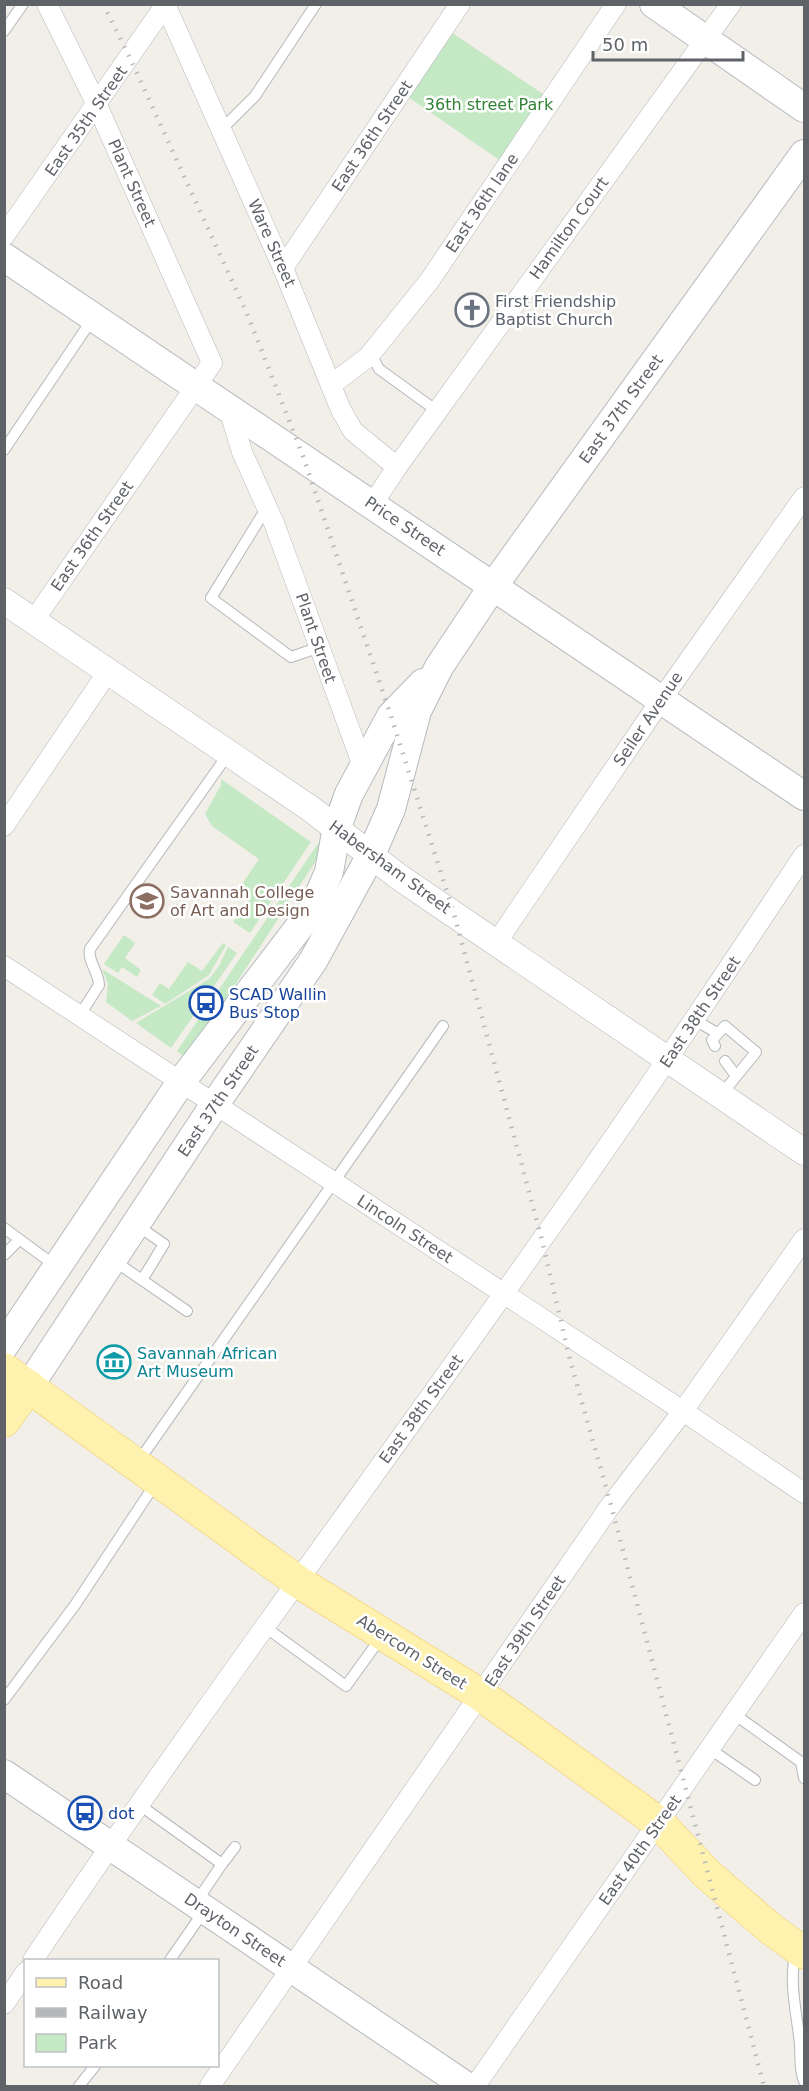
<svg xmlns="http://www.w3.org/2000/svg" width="809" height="2091" viewBox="0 0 809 2091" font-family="'DejaVu Sans',sans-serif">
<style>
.green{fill:#c5e8c5}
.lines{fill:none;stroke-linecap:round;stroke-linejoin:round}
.service-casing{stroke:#b5b8bc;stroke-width:12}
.minor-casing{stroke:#b5b8bc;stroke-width:21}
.tertiary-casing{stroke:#b5b8bc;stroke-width:27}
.secondary-casing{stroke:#b6babf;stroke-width:30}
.primary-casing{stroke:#f2c960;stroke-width:33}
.service{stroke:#fff;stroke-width:10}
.minor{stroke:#fff;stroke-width:20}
.tertiary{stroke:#fff;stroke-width:26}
.secondary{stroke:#fff;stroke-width:28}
.primary{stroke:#fff2af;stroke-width:32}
.rail{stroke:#b6b7b8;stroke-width:4.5;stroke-dasharray:1.5 8;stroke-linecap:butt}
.labels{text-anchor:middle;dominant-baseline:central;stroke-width:5;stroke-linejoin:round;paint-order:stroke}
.park-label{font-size:16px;fill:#348238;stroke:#fff}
.street-label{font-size:16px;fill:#5f6368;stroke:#fff}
.worship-label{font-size:16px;fill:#5b616d;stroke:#fff;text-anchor:start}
.education-label{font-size:16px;fill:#785e54;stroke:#fff;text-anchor:start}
.transit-label{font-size:16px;fill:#164399;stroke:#fff;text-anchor:start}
.culture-label{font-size:16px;fill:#0d838f;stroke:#fff;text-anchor:start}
</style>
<rect width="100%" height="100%" fill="#f1efe8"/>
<!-- green -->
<g class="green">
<path d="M 445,28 L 552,100 L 508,166 L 401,92 Z"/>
<path d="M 221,779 L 311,842 L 250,933 L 233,922 L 251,896 L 240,887 L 259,859 L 212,826 L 205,814 L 221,785 Z"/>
<path d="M 319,842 L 317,859 L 187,1059 L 177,1051 Z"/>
<path d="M 124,935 L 135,943 L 125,958 L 141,970 L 137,977 L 122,967 L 118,973 L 104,964 Z"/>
<path d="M 223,943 L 226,945 L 209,975 L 165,1004 L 152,995 L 160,983 L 169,989 L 188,962 L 202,971 Z"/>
<path d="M 228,947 L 237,953 L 171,1048 L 136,1023 L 209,979 L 219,966 Z"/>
<path d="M 102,969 L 161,1006 L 132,1021 L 106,1002 L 108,984 Z"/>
</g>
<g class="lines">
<defs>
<g id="service">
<path d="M 4,31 L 23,4"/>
<path d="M 221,130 L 255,96 L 316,4"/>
<path d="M 371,354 L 379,369 L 437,411"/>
<path d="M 4,450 L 93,318"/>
<path d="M 267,507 L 211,598 L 291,657 L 320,647"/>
<path d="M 80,1015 L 99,985 C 99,973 87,960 90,949 L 229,753"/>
<path d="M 695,1020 L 717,1033"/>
<path d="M 715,1046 L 712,1040 L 725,1026 L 756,1052 L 721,1095"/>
<path d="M 725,1061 L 736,1076"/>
<path d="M 138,1226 L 164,1244 L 142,1280"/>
<path d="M 4,1228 L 57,1267"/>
<path d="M 4,1255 L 18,1241"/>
<path d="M 113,1260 L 187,1311"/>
<path d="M 138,1462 L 443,1026"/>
<path d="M 265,1627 L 346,1686 L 382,1636"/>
<path d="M 4,1700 L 75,1605 L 157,1481"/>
<path d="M 734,1714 L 801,1762 L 804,1778"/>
<path d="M 710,1749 L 755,1780"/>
<path d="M 141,1806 L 222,1864 L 235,1847"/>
<path d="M 195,1904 L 222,1864"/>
<path d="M 796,1951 C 788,1981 797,2014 800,2044 C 801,2058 799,2068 804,2081"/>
<path d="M 170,1960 L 204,1911"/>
<path d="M 79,2086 L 95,2066"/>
</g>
<g id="minor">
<path d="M 165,4 L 283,268 L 341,410 L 353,431 L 397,467"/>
<path d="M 4,236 L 166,4"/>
<path d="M 283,268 L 460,4"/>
<path d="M 331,385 L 368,357 L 430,280 L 616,4"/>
<path d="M 229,409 L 242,452 L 274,523 L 363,766"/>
<path d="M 372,505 L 397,467 L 731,4"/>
<path d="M 34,620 L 212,363 L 97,105 L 47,4"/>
<path d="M 4,826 L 109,670"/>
<path d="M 496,943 L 661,700 L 804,497"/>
<path d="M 4,966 L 683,1411 L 804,1493"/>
<path d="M 33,1960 C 196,1716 372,1481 541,1241 C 632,1114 718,985 804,855"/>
<path d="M 4,2004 L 26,1972"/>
<path d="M 210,2086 L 611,1505 L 683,1411 L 804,1239"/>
<path d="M 475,2086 L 804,1613"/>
</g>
<path id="tertiary" d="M 4,601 L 311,809 L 399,877 L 804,1152"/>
<g id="secondary">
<path d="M 654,4 L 804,108"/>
<path d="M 4,257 L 804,796"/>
<path d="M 4,1346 L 181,1082 L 313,909 L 329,872 L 337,827 L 349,794 L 391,716 L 423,683"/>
<path d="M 29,1386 L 215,1104 L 313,961 L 370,857 L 391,809 L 417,711 L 439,667 L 489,592 L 804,154"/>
<path d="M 4,1774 L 466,2086"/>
</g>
<g id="primary">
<path d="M 4,1369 L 297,1581 L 481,1695 L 659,1823 L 707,1874 L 771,1929 L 804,1953"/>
<path d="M 4,1421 L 29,1386"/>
</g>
</defs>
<!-- service casing -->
<use href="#service" class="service-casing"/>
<!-- minor casing -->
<use href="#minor" class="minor-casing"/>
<!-- tertiary casing -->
<use href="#tertiary" class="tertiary-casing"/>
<!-- secondary casing -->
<use href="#secondary" class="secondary-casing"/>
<!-- primary casing -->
<use href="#primary" class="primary-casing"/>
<!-- service -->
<use href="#service" class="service"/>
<!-- minor -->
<use href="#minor" class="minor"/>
<!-- tertiary -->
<use href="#tertiary" class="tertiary"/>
<!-- secondary -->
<use href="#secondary" class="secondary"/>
<!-- primary -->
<use href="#primary" class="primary"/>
<!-- rail -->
<path class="rail" d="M 103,4 L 130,58 L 248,316 L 303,456 L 391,716 L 454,914 L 542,1240 L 570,1360 L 611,1505 L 764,2086"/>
</g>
<!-- icons -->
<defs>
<symbol id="church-ring" viewBox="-11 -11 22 22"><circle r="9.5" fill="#fff" stroke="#6b7280" stroke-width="1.5"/><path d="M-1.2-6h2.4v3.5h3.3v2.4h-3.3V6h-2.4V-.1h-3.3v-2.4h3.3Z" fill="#6b7280"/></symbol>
<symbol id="university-ring" viewBox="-11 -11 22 22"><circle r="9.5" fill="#fff" stroke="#8d6e63" stroke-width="1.5"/><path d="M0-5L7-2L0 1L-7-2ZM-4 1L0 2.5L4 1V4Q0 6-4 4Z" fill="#8d6e63"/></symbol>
<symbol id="bus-ring" viewBox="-11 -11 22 22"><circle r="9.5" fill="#fff" stroke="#1a4fb4" stroke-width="1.5"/><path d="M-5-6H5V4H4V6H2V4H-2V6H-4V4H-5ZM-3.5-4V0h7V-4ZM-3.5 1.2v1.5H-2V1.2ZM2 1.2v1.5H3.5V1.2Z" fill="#1a4fb4"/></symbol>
<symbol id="museum-ring" viewBox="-11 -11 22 22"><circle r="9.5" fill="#fff" stroke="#0f9aa8" stroke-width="1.5"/><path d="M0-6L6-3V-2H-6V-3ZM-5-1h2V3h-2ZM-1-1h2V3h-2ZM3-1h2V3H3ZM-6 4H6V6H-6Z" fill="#0f9aa8"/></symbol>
</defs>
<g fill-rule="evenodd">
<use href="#church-ring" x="453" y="291" width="38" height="38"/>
<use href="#university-ring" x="128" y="882" width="38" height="38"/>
<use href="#bus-ring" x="187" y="984" width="38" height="38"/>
<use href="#museum-ring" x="95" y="1343" width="38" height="38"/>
<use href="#bus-ring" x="66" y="1794" width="38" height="38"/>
</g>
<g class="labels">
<!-- park labels -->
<g class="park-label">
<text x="489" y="104">36th street Park</text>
</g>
<!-- street labels -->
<g class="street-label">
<text transform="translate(86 121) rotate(-55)">East 35th Street</text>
<text transform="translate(372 136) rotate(-56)">East 36th Street</text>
<text transform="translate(132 183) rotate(66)">Plant Street</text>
<text transform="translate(482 203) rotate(-56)">East 36th lane</text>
<text transform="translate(569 228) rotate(-54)">Hamilton Court</text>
<text transform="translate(272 243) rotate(66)">Ware Street</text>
<text transform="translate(621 409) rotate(-54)">East 37th Street</text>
<text transform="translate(405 526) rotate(34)">Price Street</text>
<text transform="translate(92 536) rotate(-55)">East 36th Street</text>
<text transform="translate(316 638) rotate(71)">Plant Street</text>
<text transform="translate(648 719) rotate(-56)">Seiler Avenue</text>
<text transform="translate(390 867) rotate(36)">Habersham Street</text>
<text transform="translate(700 1012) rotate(-56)">East 38th Street</text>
<text transform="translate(218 1101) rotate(-56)">East 37th Street</text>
<text transform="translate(405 1229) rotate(33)">Lincoln Street</text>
<text transform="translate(421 1409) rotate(-54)">East 38th Street</text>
<text transform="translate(525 1631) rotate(-56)">East 39th Street</text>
<text transform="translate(412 1652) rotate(32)">Abercorn Street</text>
<text transform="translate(640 1850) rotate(-55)">East 40th Street</text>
<text transform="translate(235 1930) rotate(34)">Drayton Street</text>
</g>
<!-- worship labels -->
<g class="worship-label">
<text x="495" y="301">First Friendship<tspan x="495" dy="18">Baptist Church</tspan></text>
</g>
<!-- education labels -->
<g class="education-label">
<text x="170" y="892">Savannah College<tspan x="170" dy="18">of Art and Design</tspan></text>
</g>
<!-- transit labels -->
<g class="transit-label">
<text x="229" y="994">SCAD Wallin<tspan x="229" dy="18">Bus Stop</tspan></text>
<text x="108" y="1813">dot</text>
</g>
<!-- culture labels -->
<g class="culture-label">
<text x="137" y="1353">Savannah African<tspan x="137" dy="18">Art Museum</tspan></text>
</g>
</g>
<!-- border -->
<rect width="809" height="2091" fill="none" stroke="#5f6368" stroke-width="12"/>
<!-- legend -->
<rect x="24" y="1959" width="195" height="108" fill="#ffffff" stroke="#bfc1c3" stroke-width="1.5"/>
<rect x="36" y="1978" width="30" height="9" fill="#fff2af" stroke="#bfc1c3" stroke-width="1.5"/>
<text x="78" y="1989" font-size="18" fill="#5f6368">Road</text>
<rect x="36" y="2008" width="30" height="9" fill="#b6b7b8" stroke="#bfc1c3" stroke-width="1.5"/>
<text x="78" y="2019" font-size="18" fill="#5f6368">Railway</text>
<rect x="36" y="2034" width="30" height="18" fill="#c5e8c5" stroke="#bfc1c3" stroke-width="1.5"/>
<text x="78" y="2049" font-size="18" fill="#5f6368">Park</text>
<!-- scale -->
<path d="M593 51v9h150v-9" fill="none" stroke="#5f6368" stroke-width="3"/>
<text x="602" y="51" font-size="18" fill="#5f6368" stroke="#ffffff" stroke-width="4.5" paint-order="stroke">50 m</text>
</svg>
